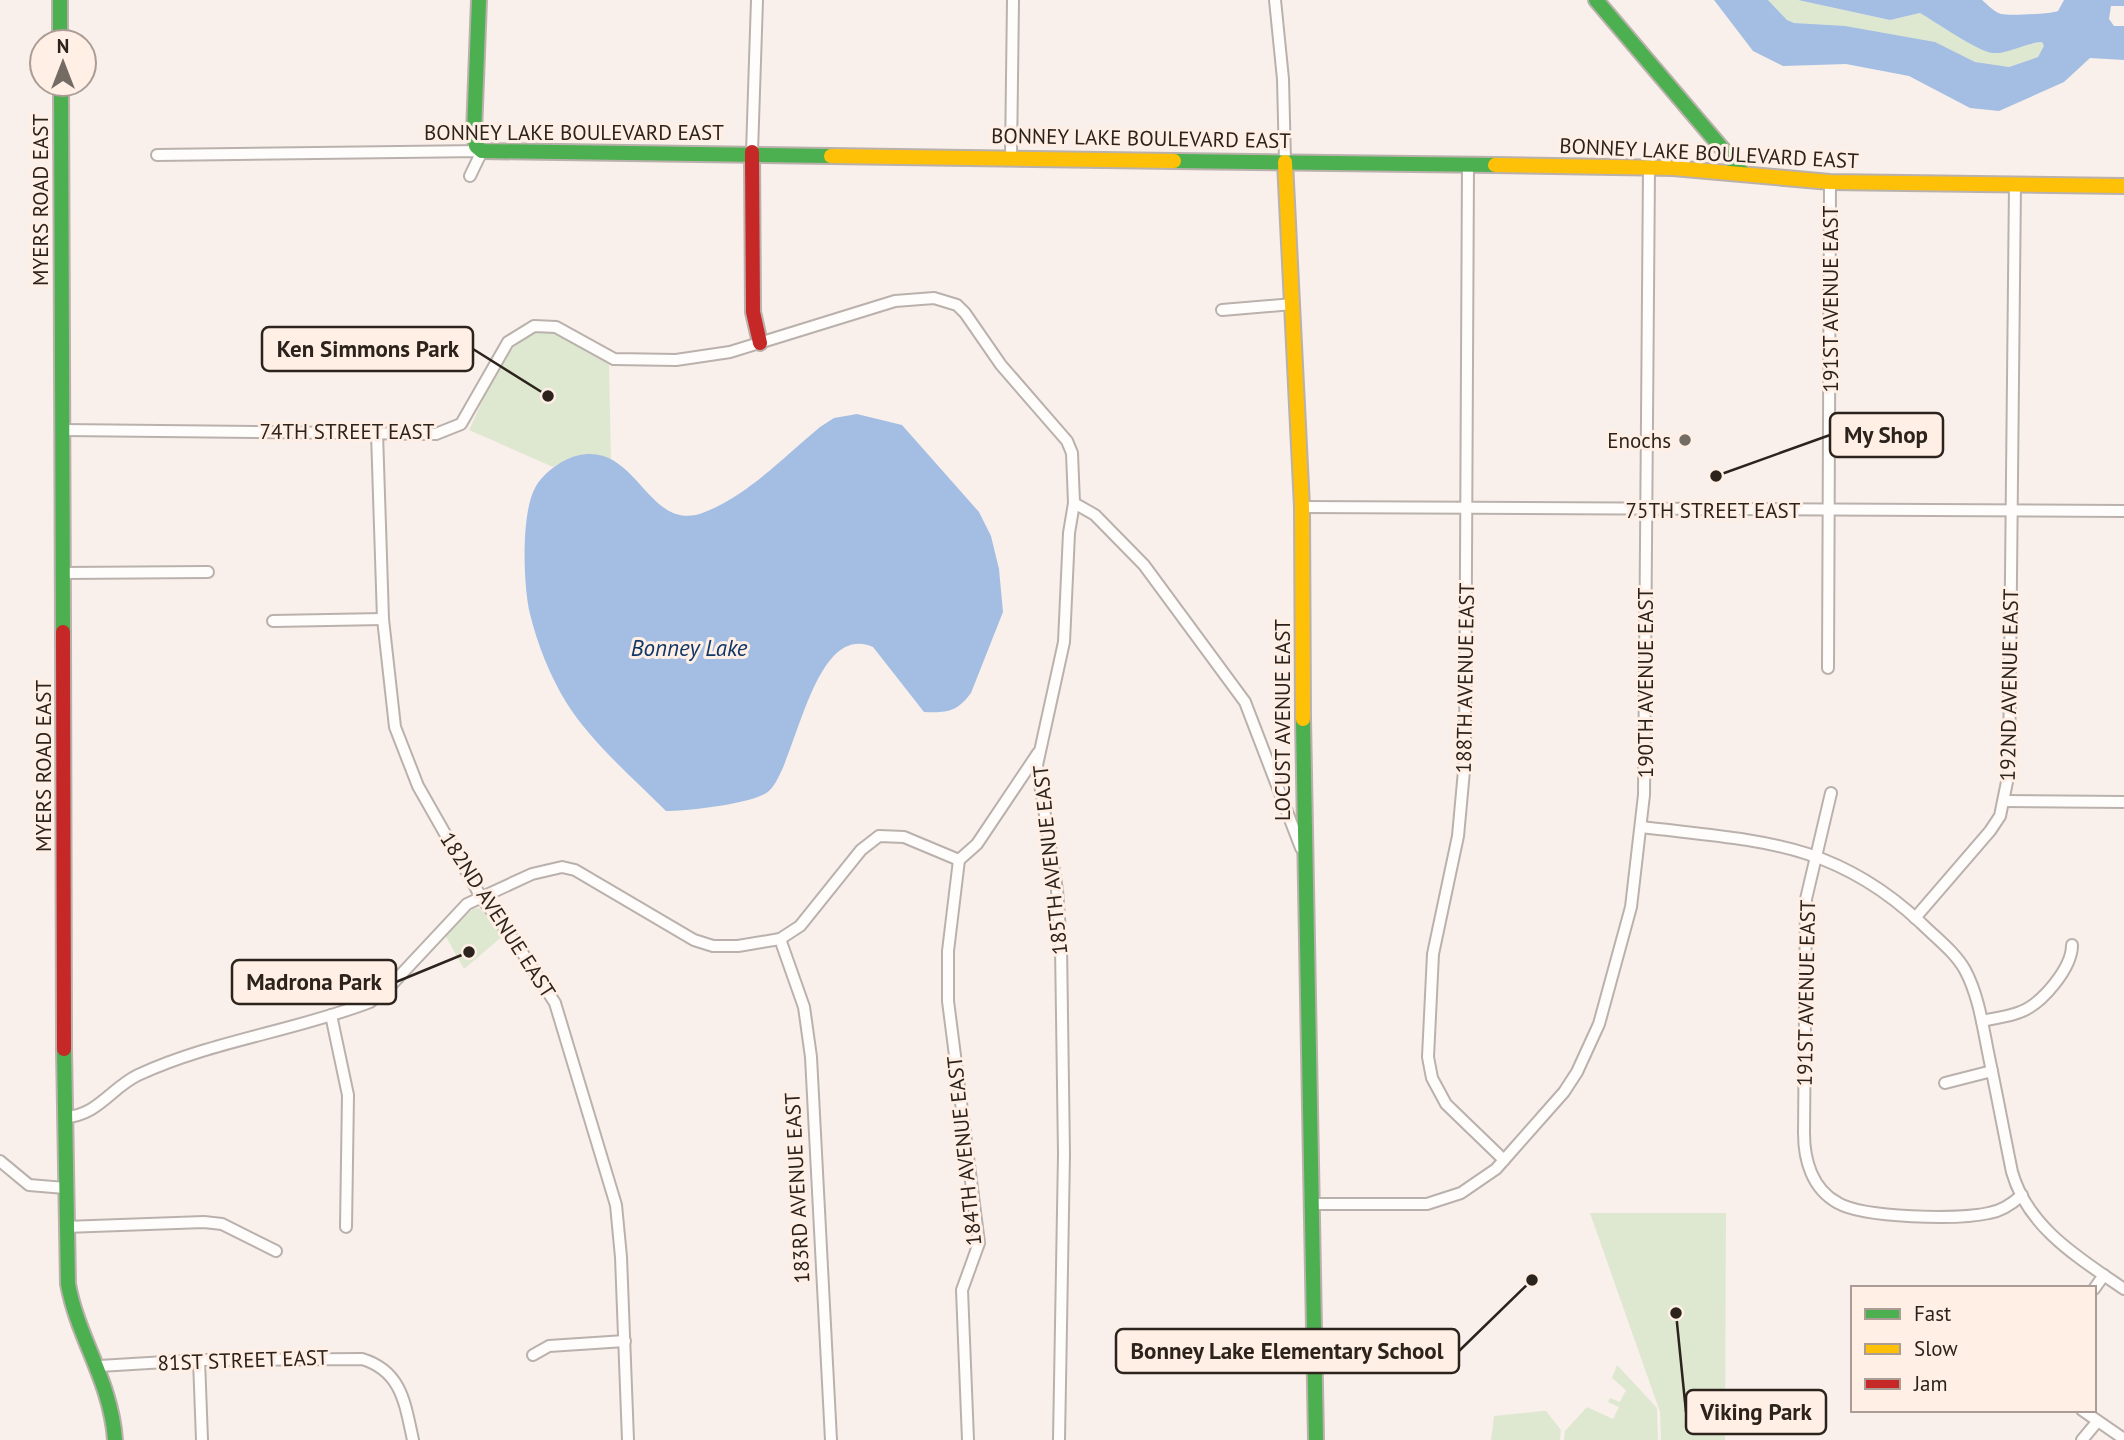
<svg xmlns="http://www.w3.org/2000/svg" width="2124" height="1440" viewBox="0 0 2124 1440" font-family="'PT Sans',sans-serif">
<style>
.green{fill:#dee8d0}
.water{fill:#a4bee3}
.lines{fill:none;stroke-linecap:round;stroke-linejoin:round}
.street-casing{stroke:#bab1ac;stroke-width:14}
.fast-casing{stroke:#bab1ac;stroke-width:18}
.slow-casing{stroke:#bab1ac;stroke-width:18}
.jam-casing{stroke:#bab1ac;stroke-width:18}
.street{stroke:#fefdfc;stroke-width:10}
.fast{stroke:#4caf50;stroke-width:14}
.slow{stroke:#ffc107;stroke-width:14}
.jam{stroke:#c62828;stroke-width:14}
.poi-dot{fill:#746b64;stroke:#ffefe5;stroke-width:2.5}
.labels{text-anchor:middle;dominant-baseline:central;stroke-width:6;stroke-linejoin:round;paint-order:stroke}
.street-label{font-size:21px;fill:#2c231c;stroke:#ffefe5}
.poi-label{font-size:21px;fill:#2c231c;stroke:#ffefe5;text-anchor:end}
.water-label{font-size:23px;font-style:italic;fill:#0f3769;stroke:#ffefe5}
.leader{fill:none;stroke:#2c231c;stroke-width:2.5}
.callout-dot{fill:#2c231c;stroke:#ffefe5;stroke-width:2.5}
.callout{fill:#ffefe5;stroke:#2c231c;stroke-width:2.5}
.callout-label{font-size:23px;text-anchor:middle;font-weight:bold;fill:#2c231c}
</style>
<rect width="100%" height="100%" fill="#f9f0eb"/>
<!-- green -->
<g class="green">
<path d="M 1768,0 L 1798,0 L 1890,20 L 1920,13 C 1945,26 1975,54 2004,51 C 2017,50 2028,43 2042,42 L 2045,46 L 2038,57 L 2009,67 L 1982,64 L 1876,32 L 1794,23 L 1787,20 Z"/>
<path d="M 540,331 C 567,332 583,354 609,363 L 611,460 C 588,452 574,457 553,467 L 469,430 C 484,400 504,338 540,331 Z"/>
<path d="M 479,908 L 504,935 L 464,969 L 445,935 L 473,909 Z"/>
<path d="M 1590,1213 L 1726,1213 L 1725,1440 L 1661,1440 L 1660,1412 Z"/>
<path d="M 1617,1365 L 1657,1408 L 1658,1440 L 1564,1440 L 1565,1431 L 1587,1407 L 1613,1419 L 1619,1407 L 1608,1402 L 1610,1398 L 1620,1402 L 1626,1390 L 1612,1378 Z"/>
<path d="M 1543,1411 L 1546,1411 L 1561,1430 L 1560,1440 L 1491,1440 L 1494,1416 Z"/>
</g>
<!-- water -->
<g class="water">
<path d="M 1714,0 L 1768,0 L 1787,20 L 1794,23 L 1845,26 L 1935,42 L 1975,62 L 2009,67 L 2038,57 L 2044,46 L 2042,42 C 2025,43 2008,54 1993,53 C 1978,52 1936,22 1920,13 L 1890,20 L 1798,0 L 1982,0 C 1987,4 1994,12 2001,14 C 2008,16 2051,14 2058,11 L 2064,0 L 2124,0 L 2124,6 L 2111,6 L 2109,19 L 2114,26 L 2124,26 L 2124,60 L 2090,58 L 2064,82 L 1999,111 L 1970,108 L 1909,76 L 1846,64 L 1783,66 L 1753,51 Z"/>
<path d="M 857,414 L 902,425 L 979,512 L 991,536 L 999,569 L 1003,612 L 971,693 C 957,712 947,713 924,712 L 873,647 C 813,621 797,762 770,790 C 757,804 685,811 666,811 C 633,778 590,741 566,702 C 550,676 537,643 530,614 C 523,586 521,513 535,488 C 542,474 561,460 576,456 C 638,439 647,536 705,512 C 748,495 785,456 820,427 L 834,418 Z"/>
</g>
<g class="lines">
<defs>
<g id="street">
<path d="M 1275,0 L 1283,79 L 1285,162"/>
<path d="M 752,152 L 757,0"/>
<path d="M 157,155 L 482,151 L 470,176"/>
<path d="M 1011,157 L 1013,0"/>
<path d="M 1468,165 L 1465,760 L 1458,836 L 1433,954 L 1428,1057 L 1432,1078 L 1446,1104 L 1504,1160"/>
<path d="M 1222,310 L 1293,304"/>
<path d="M 64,430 L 436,434 L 461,424 L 508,342 L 534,326 L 556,327 L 614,359 L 676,360 L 730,352 L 895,301 L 934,298 L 957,305 L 965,313 L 1001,365 L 1067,441 L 1072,453 L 1074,503 L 1069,533 L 1064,642 L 1037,765 L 1057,890 L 1061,946 L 1064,1154 L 1059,1440"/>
<path d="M 377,433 L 383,619 L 395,727 L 418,786 L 481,897 L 516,943 L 555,1003 L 616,1205 L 621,1257 L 628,1440"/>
<path d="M 1074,503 L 1095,515 L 1144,565 L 1245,702 L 1301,848"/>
<path d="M 1302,507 L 2124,511"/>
<path d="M 64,573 L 208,572"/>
<path d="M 273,621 L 383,619"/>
<path d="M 1828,668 L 1830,182"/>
<path d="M 1831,793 L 1806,899 L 1804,1133 C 1804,1160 1812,1189 1838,1203 C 1864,1218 1958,1220 1989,1213 C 2002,1211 2012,1204 2022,1195"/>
<path d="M 2004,801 L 2124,802"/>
<path d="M 1642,827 C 1756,841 1833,840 1921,923 C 1936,938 1955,952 1965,970 C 1979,996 1983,1028 1989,1057 C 1997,1095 2004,1133 2012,1172 C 2028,1228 2079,1258 2124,1289"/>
<path d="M 959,860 L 948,951 L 948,1001 L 979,1243 L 962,1290 L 968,1440"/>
<path d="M 959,860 L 977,844 L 1038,753"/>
<path d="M 1915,918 L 1990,831 L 2000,816 L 2009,772 L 2015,184"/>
<path d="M 780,939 L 804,1007 L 811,1057 L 831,1440"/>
<path d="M 331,1015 L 348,1095 L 346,1227"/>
<path d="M 1982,1021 C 1994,1018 2008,1017 2020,1012 C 2042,1004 2072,968 2072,945"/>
<path d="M 1945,1083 L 1992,1071"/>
<path d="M 65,1117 C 97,1116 111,1088 138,1075 C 211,1041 295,1031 370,1002 L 394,982 L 467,904 L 532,874 L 562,867 L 575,870 L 694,940 L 713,946 L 738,946 L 780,939 L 800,926 L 861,850 L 879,836 L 904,837 L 959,860"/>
<path d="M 0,1161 L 29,1185 L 65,1188"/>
<path d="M 1311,1204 L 1427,1204 L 1461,1193 L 1496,1169 L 1564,1092 L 1577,1072 L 1599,1024 L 1631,907 L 1644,795 L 1649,168"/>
<path d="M 65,1227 L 204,1222 L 222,1224 L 276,1251"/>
<path d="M 2094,1289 L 2104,1275"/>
<path d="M 533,1355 L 549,1346 L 625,1341"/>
<path d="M 199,1360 L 202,1440"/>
<path d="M 99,1366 L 199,1360 L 362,1359 C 402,1371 405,1404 413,1440"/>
<path d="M 2082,1410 L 2124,1439"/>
<path d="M 2082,1440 L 2097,1422"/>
</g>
<g id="fast">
<path d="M 60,0 L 60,42"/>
<path d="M 479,0 L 474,133 L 476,146 L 482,151 L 831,156"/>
<path d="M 1596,0 L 1743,173"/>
<path d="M 61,84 L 63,632"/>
<path d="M 1174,161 L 1495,165"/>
<path d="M 1303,719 L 1316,1440"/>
<path d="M 64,1049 L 68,1284 C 78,1339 111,1381 115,1440"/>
</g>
<g id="slow">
<path d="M 831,156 L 1174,161"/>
<path d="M 1285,162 L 1302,507 L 1303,719"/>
<path d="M 1495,165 L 1673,168 L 1830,182 L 2124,186"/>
</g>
<g id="jam">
<path d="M 752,152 L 753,312 L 760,343"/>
<path d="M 63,632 L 64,1049"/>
</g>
</defs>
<!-- street casing -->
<use href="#street" class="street-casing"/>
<!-- fast casing -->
<use href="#fast" class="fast-casing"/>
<!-- slow casing -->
<use href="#slow" class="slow-casing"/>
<!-- jam casing -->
<use href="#jam" class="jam-casing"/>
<!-- street -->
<use href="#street" class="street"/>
<!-- fast -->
<use href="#fast" class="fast"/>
<!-- slow -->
<use href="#slow" class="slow"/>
<!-- jam -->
<use href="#jam" class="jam"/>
</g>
<!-- markers -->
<circle class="poi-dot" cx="1685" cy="440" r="7"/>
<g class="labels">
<!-- street labels -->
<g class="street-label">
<text x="574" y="132">BONNEY LAKE BOULEVARD EAST</text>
<text transform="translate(1141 138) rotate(1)">BONNEY LAKE BOULEVARD EAST</text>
<text transform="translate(1709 153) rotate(3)">BONNEY LAKE BOULEVARD EAST</text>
<text transform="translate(40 200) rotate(-90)">MYERS ROAD EAST</text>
<text transform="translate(1830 299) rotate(-90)">191ST AVENUE EAST</text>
<text x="347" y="431">74TH STREET EAST</text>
<text x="1713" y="510">75TH STREET EAST</text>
<text transform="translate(1465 678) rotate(-89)">188TH AVENUE EAST</text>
<text transform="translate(1645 683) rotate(-90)">190TH AVENUE EAST</text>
<text transform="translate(2009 685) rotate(-89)">192ND AVENUE EAST</text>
<text transform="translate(1282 720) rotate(-90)">LOCUST AVENUE EAST</text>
<text transform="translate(43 766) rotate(-90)">MYERS ROAD EAST</text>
<text transform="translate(1050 860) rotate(-96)">185TH AVENUE EAST</text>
<text transform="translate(498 915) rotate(57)">182ND AVENUE EAST</text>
<text transform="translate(1806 993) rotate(-89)">191ST AVENUE EAST</text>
<text transform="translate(964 1151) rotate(-96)">184TH AVENUE EAST</text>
<text transform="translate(797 1188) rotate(-93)">183RD AVENUE EAST</text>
<text transform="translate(243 1360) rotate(-2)">81ST STREET EAST</text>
</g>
<!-- poi labels -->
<g class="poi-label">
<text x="1671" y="440">Enochs</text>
</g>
<!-- water labels -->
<g class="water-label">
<text x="689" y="647">Bonney Lake</text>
</g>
</g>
<!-- callouts -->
<path class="leader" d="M548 396L473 349M1716 476L1830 435M469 952L396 982M1532 1280L1459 1351M1676 1313L1686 1412"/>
<g class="callout-dot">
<circle cx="548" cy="396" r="7"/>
<circle cx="1716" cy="476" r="7"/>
<circle cx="469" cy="952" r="7"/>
<circle cx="1532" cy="1280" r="7"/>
<circle cx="1676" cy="1313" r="7"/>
</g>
<g class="callout">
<rect x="262" y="327" width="211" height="44" rx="7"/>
<rect x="1830" y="413" width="113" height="44" rx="7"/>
<rect x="232" y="960" width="164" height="44" rx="7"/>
<rect x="1116" y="1329" width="343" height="44" rx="7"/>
<rect x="1686" y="1390" width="140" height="44" rx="7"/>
</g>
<g class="callout-label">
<text x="368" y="357">Ken Simmons Park</text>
<text x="1886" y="443">My Shop</text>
<text x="314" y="990">Madrona Park</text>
<text x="1287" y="1359">Bonney Lake Elementary School</text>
<text x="1756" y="1420">Viking Park</text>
</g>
<!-- legend -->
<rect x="1851" y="1286" width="245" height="126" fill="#ffefe5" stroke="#ab9d95" stroke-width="2"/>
<rect x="1865" y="1309" width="35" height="10" fill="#4caf50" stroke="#ab9d95" stroke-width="2"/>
<text x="1914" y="1321" font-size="21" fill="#2c231c">Fast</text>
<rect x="1865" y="1344" width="35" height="10" fill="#ffc107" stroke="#ab9d95" stroke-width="2"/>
<text x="1914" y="1356" font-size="21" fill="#2c231c">Slow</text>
<rect x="1865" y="1379" width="35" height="10" fill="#c62828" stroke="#ab9d95" stroke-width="2"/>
<text x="1914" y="1391" font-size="21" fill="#2c231c">Jam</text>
<!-- north arrow -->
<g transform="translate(63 63)"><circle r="33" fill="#ffefe5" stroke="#ab9d95" stroke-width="2"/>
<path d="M0-5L12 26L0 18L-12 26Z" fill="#746b64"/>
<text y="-10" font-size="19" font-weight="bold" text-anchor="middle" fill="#2c231c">N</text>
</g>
</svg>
